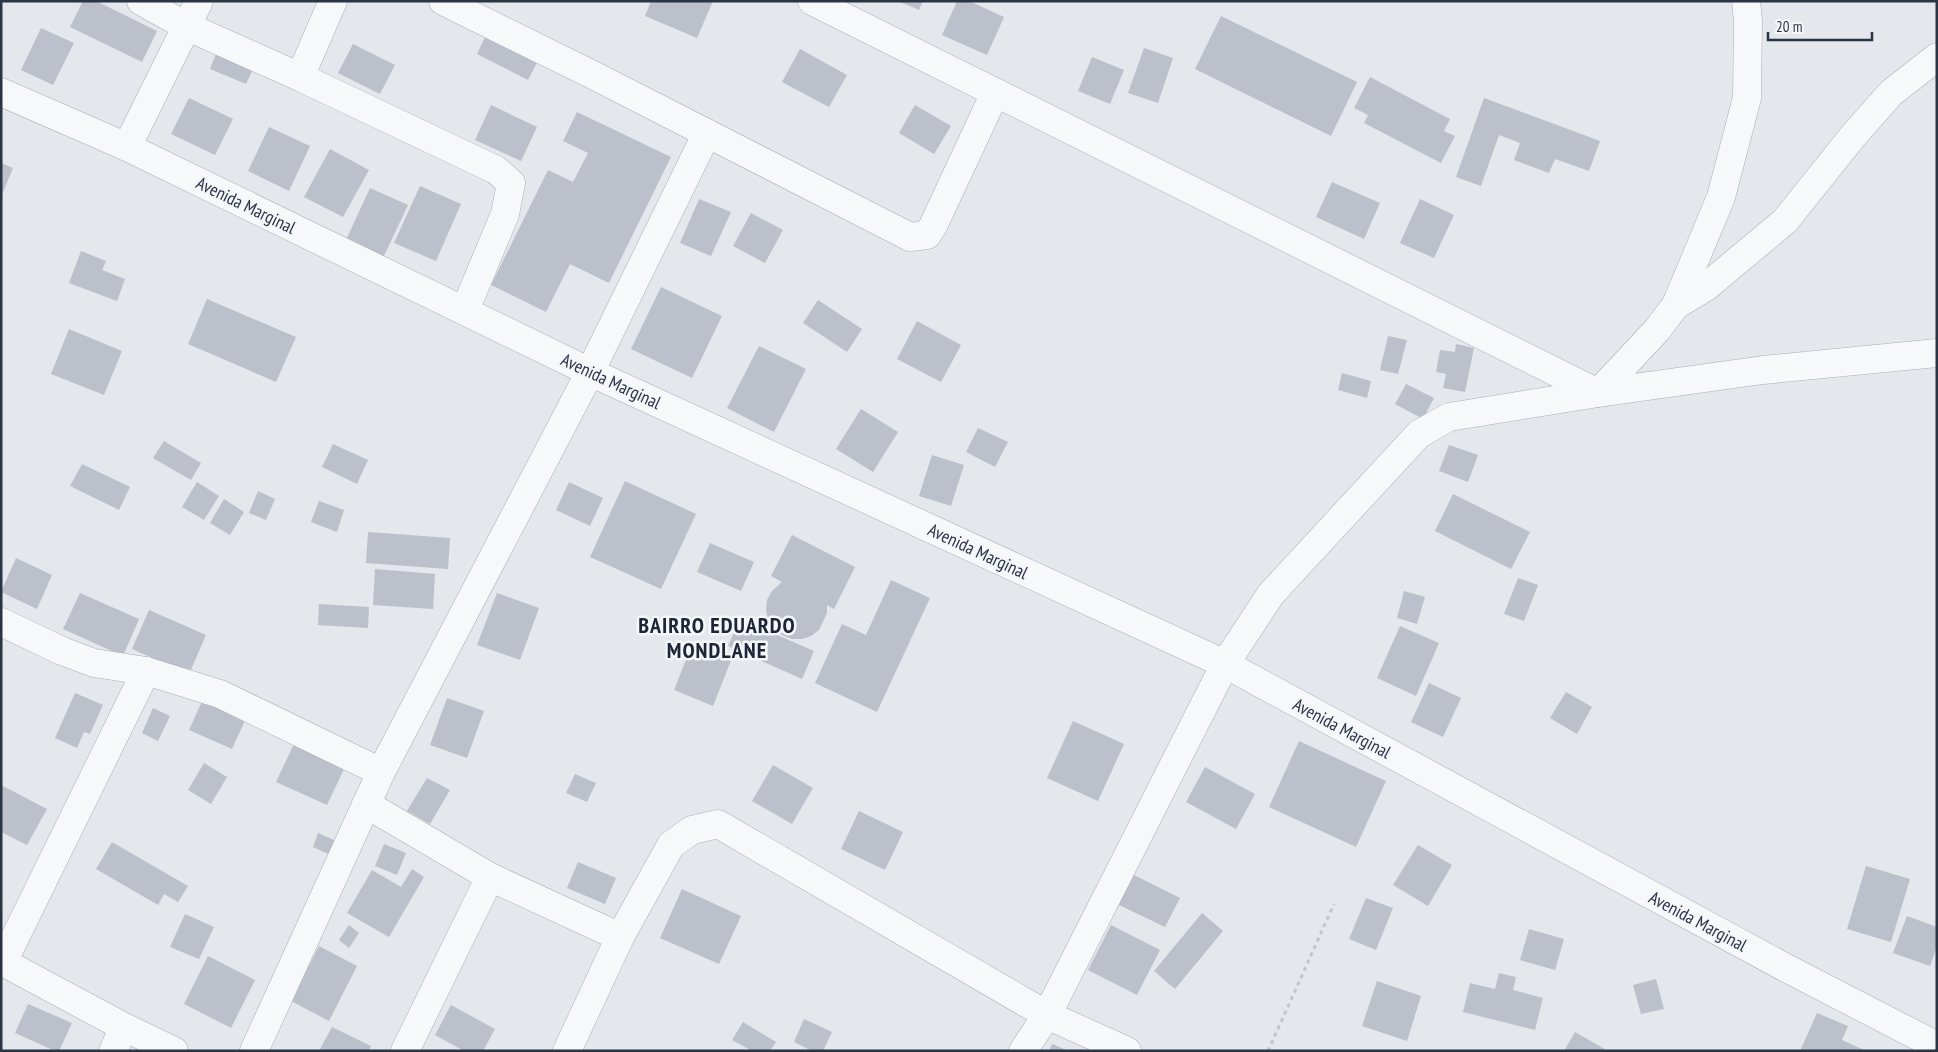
<svg xmlns="http://www.w3.org/2000/svg" width="1938" height="1052" viewBox="0 0 1938 1052" font-family="'PT Sans Narrow',sans-serif">
<style>
.building{fill:#bbc0ca}
.lines{fill:none;stroke-linecap:round;stroke-linejoin:round}
.minor-casing{stroke:#a9aeb7;stroke-width:29}
.tertiary-casing{stroke:#a9aeb7;stroke-width:29}
.path{stroke:#c2c5cb;stroke-width:3;stroke-dasharray:4 4;stroke-linecap:butt}
.minor{stroke:#f7f8fa;stroke-width:28}
.tertiary{stroke:#f7f8fa;stroke-width:28}
.labels{text-anchor:middle;dominant-baseline:central;stroke-width:5;stroke-linejoin:round;paint-order:stroke}
.street-label{font-size:18px;fill:#2b3445;stroke:#f4f6f9}
.district-label{font-size:22px;font-weight:bold;letter-spacing:1px;fill:#1d2536;stroke:#f4f6f9}
</style>
<rect width="100%" height="100%" fill="#e4e7ec"/>
<!-- building -->
<g class="building">
<path d="M 83,1 L 96,1 L 157,31 L 142,62 L 70,27 Z"/>
<path d="M 651,1 L 713,1 L 697,38 L 645,16 Z"/>
<path d="M 898,1 L 923,1 L 919,10 Z"/>
<path d="M 957,1 L 969,1 L 1004,17 L 987,55 L 942,35 Z"/>
<path d="M 1221,16 L 1357,82 L 1331,136 L 1195,69 Z"/>
<path d="M 41,28 L 74,43 L 53,85 L 21,70 Z"/>
<path d="M 489,29 L 541,55 L 528,80 L 477,54 Z"/>
<path d="M 353,44 L 395,65 L 380,94 L 338,73 Z"/>
<path d="M 1144,48 L 1173,58 L 1158,103 L 1128,93 Z"/>
<path d="M 218,49 L 255,65 L 246,84 L 210,69 Z"/>
<path d="M 800,49 L 847,75 L 829,107 L 782,82 Z"/>
<path d="M 1092,57 L 1124,70 L 1110,104 L 1078,91 Z"/>
<path d="M 1370,77 L 1450,119 L 1444,131 L 1455,136 L 1441,163 L 1364,123 L 1368,115 L 1354,108 Z"/>
<path d="M 189,98 L 233,119 L 215,155 L 171,134 Z"/>
<path d="M 1484,98 L 1600,141 L 1589,171 L 1555,159 L 1549,173 L 1514,160 L 1520,143 L 1499,135 L 1481,186 L 1456,177 Z"/>
<path d="M 491,105 L 537,127 L 521,161 L 475,140 Z"/>
<path d="M 915,105 L 951,126 L 934,154 L 899,133 Z"/>
<path d="M 577,112 L 671,157 L 609,283 L 570,264 L 546,312 L 491,285 L 548,170 L 573,182 L 588,153 L 563,141 Z"/>
<path d="M 269,127 L 310,146 L 289,191 L 248,171 Z"/>
<path d="M 330,149 L 369,170 L 343,217 L 304,197 Z"/>
<path d="M 1,163 L 13,168 L 1,197 Z"/>
<path d="M 1332,182 L 1380,203 L 1364,239 L 1316,217 Z"/>
<path d="M 420,186 L 461,204 L 436,261 L 394,243 Z"/>
<path d="M 370,188 L 408,205 L 383,258 L 346,240 Z"/>
<path d="M 699,199 L 731,212 L 711,256 L 680,243 Z"/>
<path d="M 1420,199 L 1454,215 L 1434,258 L 1400,243 Z"/>
<path d="M 751,213 L 783,230 L 765,263 L 733,246 Z"/>
<path d="M 81,251 L 106,261 L 102,270 L 125,279 L 117,301 L 69,283 Z"/>
<path d="M 661,287 L 722,316 L 692,378 L 631,349 Z"/>
<path d="M 207,299 L 296,337 L 276,382 L 188,344 Z"/>
<path d="M 818,300 L 862,329 L 847,352 L 803,323 Z"/>
<path d="M 917,321 L 961,345 L 941,382 L 897,359 Z"/>
<path d="M 69,329 L 122,351 L 104,395 L 51,374 Z"/>
<path d="M 1388,336 L 1407,340 L 1398,374 L 1380,370 Z"/>
<path d="M 1456,344 L 1474,348 L 1465,392 L 1443,388 L 1446,374 L 1436,372 L 1440,350 L 1455,352 Z"/>
<path d="M 759,346 L 806,369 L 774,432 L 727,408 Z"/>
<path d="M 1342,373 L 1371,381 L 1367,398 L 1338,390 Z"/>
<path d="M 1406,384 L 1434,398 L 1423,419 L 1395,404 Z"/>
<path d="M 861,409 L 898,432 L 873,472 L 836,449 Z"/>
<path d="M 978,428 L 1008,442 L 995,467 L 966,452 Z"/>
<path d="M 164,441 L 201,463 L 191,480 L 153,458 Z"/>
<path d="M 333,444 L 368,460 L 357,484 L 322,467 Z"/>
<path d="M 1449,445 L 1478,455 L 1468,482 L 1439,471 Z"/>
<path d="M 932,455 L 964,465 L 951,506 L 919,496 Z"/>
<path d="M 82,464 L 130,487 L 119,510 L 70,486 Z"/>
<path d="M 625,481 L 696,514 L 661,589 L 590,557 Z"/>
<path d="M 197,482 L 219,496 L 204,520 L 182,507 Z"/>
<path d="M 569,482 L 603,498 L 590,526 L 556,510 Z"/>
<path d="M 258,491 L 275,499 L 266,520 L 249,513 Z"/>
<path d="M 1453,494 L 1530,532 L 1511,569 L 1435,531 Z"/>
<path d="M 224,499 L 244,512 L 230,535 L 210,523 Z"/>
<path d="M 319,501 L 344,510 L 337,532 L 311,522 Z"/>
<path d="M 368,532 L 450,538 L 448,569 L 366,563 Z"/>
<path d="M 792,535 L 855,567 L 834,609 L 827,605 L 827,613 L 819,630 L 811,636 L 802,639 L 792,639 L 782,635 L 774,629 L 768,620 L 766,610 L 767,600 L 772,591 L 782,582 L 771,576 Z"/>
<path d="M 710,543 L 754,562 L 741,591 L 697,572 Z"/>
<path d="M 16,558 L 52,575 L 37,609 L 1,592 Z"/>
<path d="M 375,569 L 435,574 L 433,609 L 373,605 Z"/>
<path d="M 1518,578 L 1538,585 L 1524,621 L 1504,614 Z"/>
<path d="M 891,580 L 930,598 L 877,712 L 815,683 L 842,624 L 866,635 Z"/>
<path d="M 1404,591 L 1425,597 L 1417,624 L 1397,618 Z"/>
<path d="M 80,593 L 139,619 L 123,656 L 63,629 Z"/>
<path d="M 497,593 L 539,608 L 520,660 L 477,645 Z"/>
<path d="M 319,604 L 369,607 L 368,628 L 318,625 Z"/>
<path d="M 149,610 L 206,635 L 189,674 L 132,649 Z"/>
<path d="M 740,619 L 814,651 L 802,679 L 728,646 Z"/>
<path d="M 1400,626 L 1439,643 L 1416,696 L 1377,678 Z"/>
<path d="M 693,642 L 732,658 L 713,706 L 674,690 Z"/>
<path d="M 1429,683 L 1461,698 L 1443,737 L 1411,722 Z"/>
<path d="M 1566,692 L 1592,707 L 1577,734 L 1550,718 Z"/>
<path d="M 75,693 L 103,705 L 90,734 L 84,732 L 77,748 L 55,738 Z"/>
<path d="M 204,697 L 247,716 L 232,749 L 189,730 Z"/>
<path d="M 447,698 L 484,711 L 467,758 L 430,745 Z"/>
<path d="M 153,708 L 170,716 L 158,741 L 142,733 Z"/>
<path d="M 1073,721 L 1124,744 L 1098,801 L 1047,778 Z"/>
<path d="M 1299,741 L 1386,781 L 1356,847 L 1269,807 Z"/>
<path d="M 294,744 L 345,767 L 327,805 L 276,782 Z"/>
<path d="M 204,763 L 227,777 L 211,804 L 188,790 Z"/>
<path d="M 773,765 L 813,788 L 792,824 L 752,801 Z"/>
<path d="M 1205,767 L 1255,794 L 1236,829 L 1186,802 Z"/>
<path d="M 575,774 L 596,783 L 587,802 L 566,793 Z"/>
<path d="M 427,778 L 450,790 L 430,824 L 407,811 Z"/>
<path d="M 1,785 L 47,809 L 27,845 L 1,832 Z"/>
<path d="M 859,811 L 903,832 L 885,870 L 841,849 Z"/>
<path d="M 318,833 L 336,841 L 330,855 L 313,847 Z"/>
<path d="M 112,842 L 188,886 L 178,902 L 164,894 L 158,905 L 96,869 Z"/>
<path d="M 384,844 L 406,853 L 397,875 L 375,866 Z"/>
<path d="M 1418,845 L 1452,865 L 1428,906 L 1393,885 Z"/>
<path d="M 578,862 L 616,878 L 605,904 L 567,888 Z"/>
<path d="M 1866,866 L 1910,879 L 1891,942 L 1847,929 Z"/>
<path d="M 412,869 L 424,877 L 389,937 L 347,913 L 372,870 L 401,887 Z"/>
<path d="M 1132,874 L 1180,898 L 1165,927 L 1117,904 Z"/>
<path d="M 682,889 L 741,916 L 719,964 L 660,938 Z"/>
<path d="M 1366,898 L 1393,908 L 1376,950 L 1349,939 Z"/>
<path d="M 1202,913 L 1223,931 L 1175,989 L 1154,971 Z"/>
<path d="M 185,914 L 214,927 L 199,959 L 170,947 Z"/>
<path d="M 1907,916 L 1937,927 L 1937,946 L 1930,966 L 1893,953 Z"/>
<path d="M 349,925 L 359,933 L 349,948 L 339,940 Z"/>
<path d="M 1111,925 L 1160,950 L 1137,995 L 1088,970 Z"/>
<path d="M 1529,929 L 1564,939 L 1555,970 L 1520,960 Z"/>
<path d="M 319,946 L 357,966 L 329,1021 L 291,1001 Z"/>
<path d="M 208,956 L 255,980 L 231,1028 L 184,1004 Z"/>
<path d="M 1499,973 L 1516,977 L 1513,990 L 1543,998 L 1535,1030 L 1463,1012 L 1470,983 L 1495,989 Z"/>
<path d="M 1656,979 L 1664,1009 L 1641,1014 L 1633,985 Z"/>
<path d="M 1377,981 L 1421,996 L 1407,1041 L 1362,1026 Z"/>
<path d="M 28,1004 L 72,1023 L 59,1051 L 55,1051 L 15,1033 Z"/>
<path d="M 451,1005 L 495,1029 L 483,1051 L 464,1051 L 435,1035 Z"/>
<path d="M 1817,1013 L 1848,1026 L 1842,1040 L 1866,1051 L 1800,1051 Z"/>
<path d="M 804,1019 L 832,1032 L 823,1051 L 812,1051 L 794,1042 Z"/>
<path d="M 743,1022 L 776,1042 L 770,1051 L 752,1051 L 732,1040 Z"/>
<path d="M 332,1027 L 371,1046 L 369,1051 L 319,1051 Z"/>
<path d="M 1575,1032 L 1608,1051 L 1564,1051 Z"/>
<path d="M 1052,1044 L 1069,1051 L 1049,1051 Z"/>
</g>
<g class="lines">
<defs>
<g id="minor">
<path d="M 141,1 L 186,26 L 300,77 L 496,170 L 511,183 L 505,214 L 465,310"/>
<path d="M 443,1 L 591,74 L 910,237 L 927,235 L 933,226 L 995,93"/>
<path d="M 812,1 L 1598,393 L 1657,330 L 1676,305 L 1706,287 L 1785,221 L 1853,136 L 1891,93 L 1937,57"/>
<path d="M 300,77 L 333,1"/>
<path d="M 127,147 L 199,1"/>
<path d="M 1676,305 L 1721,197 L 1747,98 L 1748,21 L 1746,1"/>
<path d="M 1,622 L 62,651 L 94,663 L 146,671 L 220,694 L 381,772 L 254,1051"/>
<path d="M 381,772 L 590,372 L 707,133"/>
<path d="M 366,804 L 490,877 L 620,937"/>
<path d="M 1,961 L 124,1027 L 174,1051"/>
<path d="M 3,962 L 146,671"/>
<path d="M 113,1051 L 124,1027"/>
<path d="M 405,1051 L 490,877"/>
<path d="M 567,1051 L 620,937 L 671,845 L 692,830 L 718,824 L 1047,1015 L 1127,1051"/>
<path d="M 1023,1051 L 1047,1015 L 1225,664 L 1271,594 L 1419,434 L 1449,417 L 1598,393 L 1763,370 L 1937,353"/>
</g>
<path id="tertiary" d="M 1,92 L 127,147 L 590,372 L 1225,664 L 1788,969 L 1937,1046"/>
</defs>
<!-- minor casing -->
<use href="#minor" class="minor-casing"/>
<!-- tertiary casing -->
<use href="#tertiary" class="tertiary-casing"/>
<!-- path -->
<path class="path" d="M 1268,1051 L 1334,904"/>
<!-- minor -->
<use href="#minor" class="minor"/>
<!-- tertiary -->
<use href="#tertiary" class="tertiary"/>
</g>
<g class="labels">
<!-- street labels -->
<g class="street-label">
<text transform="translate(246 205) rotate(26)">Avenida Marginal</text>
<text transform="translate(611 381) rotate(25)">Avenida Marginal</text>
<text transform="translate(978 551) rotate(25)">Avenida Marginal</text>
<text transform="translate(1342 728) rotate(28)">Avenida Marginal</text>
<text transform="translate(1698 921) rotate(28)">Avenida Marginal</text>
</g>
<!-- district labels -->
<g class="district-label">
<text x="717" y="625">BAIRRO EDUARDO<tspan x="717" dy="25">MONDLANE</tspan></text>
</g>
</g>
<!-- border -->
<rect width="1938" height="1052" fill="none" stroke="#2b3445" stroke-width="5"/>
<!-- scale -->
<path d="M1768 32v8h104v-8" fill="none" stroke="#2b3445" stroke-width="2.5"/>
<text x="1776" y="32" font-size="15" fill="#2b3445" stroke="#f4f6f9" stroke-width="4" paint-order="stroke">20 m</text>
</svg>
